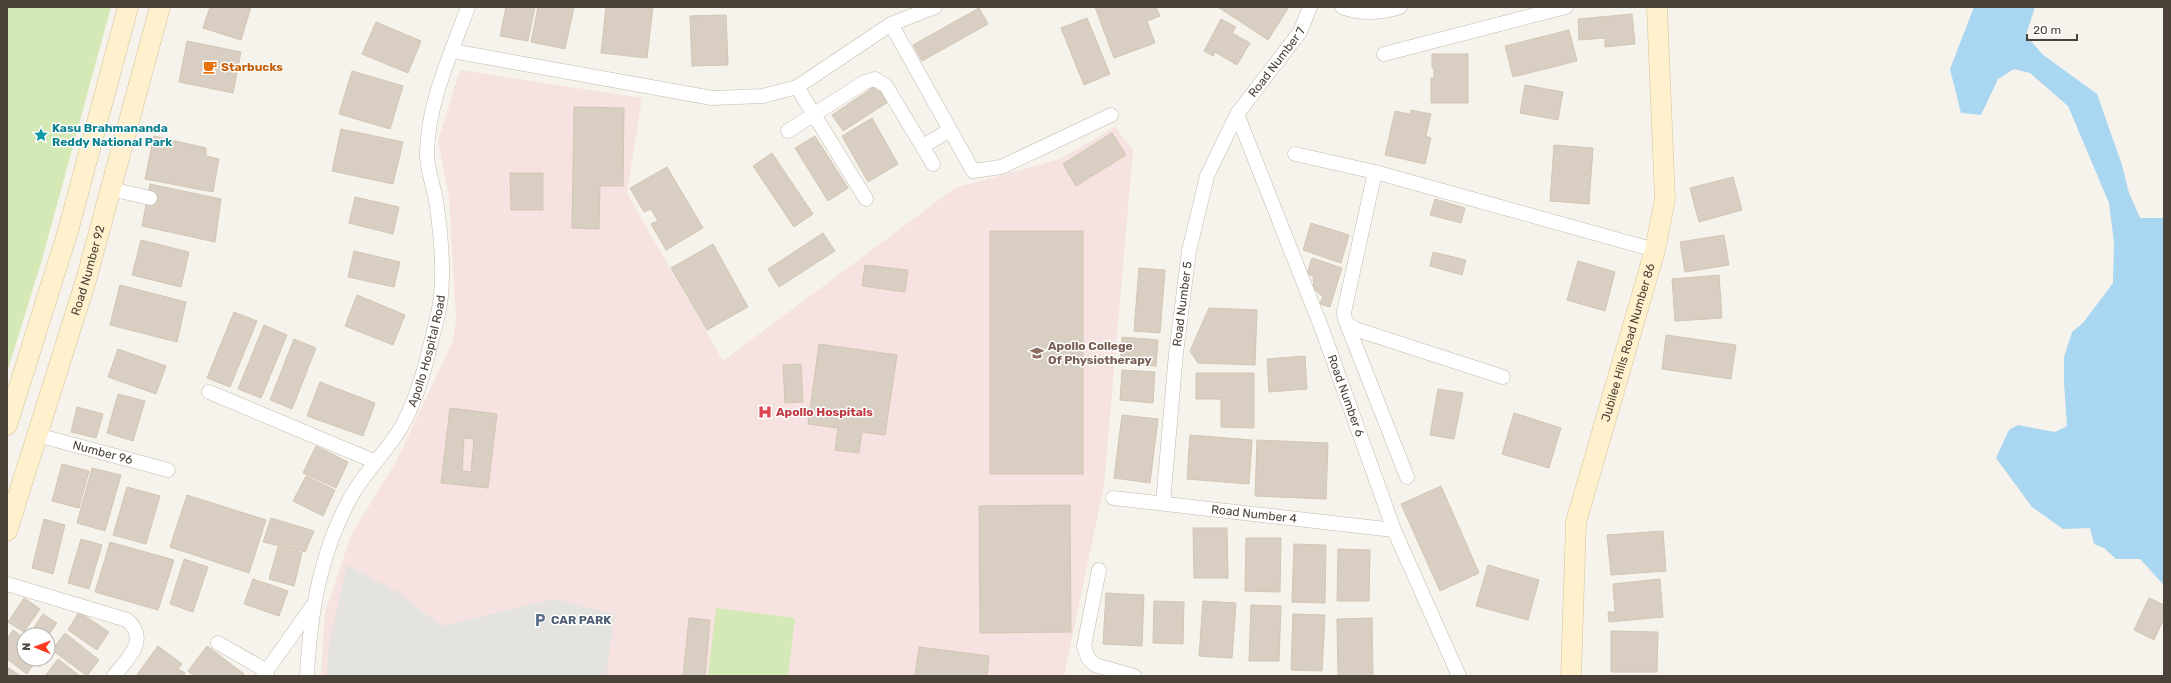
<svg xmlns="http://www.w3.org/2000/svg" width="2171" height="683" viewBox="0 0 2171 683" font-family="Rubik,sans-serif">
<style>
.medical{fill:#f6e2e0}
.green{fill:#d4e9b5}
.parking{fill:#e5e3e0}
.water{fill:#a9d6f1}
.building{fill:#d8cec1;stroke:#d3c6b4;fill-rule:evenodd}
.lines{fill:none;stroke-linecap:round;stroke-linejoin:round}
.street-casing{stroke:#c2baae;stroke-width:15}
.secondary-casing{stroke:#d5c49b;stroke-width:21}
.street{stroke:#fff;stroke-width:14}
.secondary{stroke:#fff1cd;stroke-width:20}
.labels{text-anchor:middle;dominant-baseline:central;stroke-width:3;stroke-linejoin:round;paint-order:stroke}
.street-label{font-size:12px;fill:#4b4339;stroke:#fff}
.food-label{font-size:12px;font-weight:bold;fill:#c56008;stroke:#fff;text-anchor:start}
.culture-label{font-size:12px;font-weight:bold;fill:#0d838f;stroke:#fff;text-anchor:start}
.education-label{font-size:12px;font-weight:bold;fill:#785e54;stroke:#fff;text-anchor:start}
.health-label{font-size:12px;font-weight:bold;fill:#be3a42;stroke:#fff;text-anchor:start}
.service-label{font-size:12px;font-weight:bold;fill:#4e5e75;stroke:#fff;text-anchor:start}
</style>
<rect width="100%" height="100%" fill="#f6f2ec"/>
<!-- medical -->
<path class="medical" d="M 460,70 L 642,98 L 627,193 L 723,361 L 955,188 L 1060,159 L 1115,127 L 1133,150 L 1104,485 L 1064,676 L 321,676 L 325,613 L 351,535 L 396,462 L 453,341 L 456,319 L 449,197 L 438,141 Z"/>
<!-- green -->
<g class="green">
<path d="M 7,7 L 111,7 L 41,263 L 7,372 Z"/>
<path d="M 716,608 L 795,618 L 788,676 L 708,676 Z"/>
</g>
<!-- parking -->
<path class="parking" d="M 347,565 L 396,591 L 442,626 L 554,599 L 615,614 L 606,676 L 327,676 L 329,645 Z"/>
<!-- water -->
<path class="water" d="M 1974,7 L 2035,7 L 2026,35 L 2042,54 L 2097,94 L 2122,165 L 2129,193 L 2140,218 L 2164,218 L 2164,585 L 2140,559 L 2116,559 L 2104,548 L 2094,544 L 2090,528 L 2063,529 L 2032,507 L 1996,458 L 2009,430 L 2018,425 L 2055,432 L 2067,426 L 2064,383 L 2064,357 L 2072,332 L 2083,323 L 2113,283 L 2114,242 L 2109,203 L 2068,106 L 2030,73 L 2014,69 L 1998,79 L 1981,115 L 1961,113 L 1950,69 Z"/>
<!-- building -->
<g class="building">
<path d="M 210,7 L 251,7 L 241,40 L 203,28 Z"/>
<path d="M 506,7 L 535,7 L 528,41 L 500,36 Z"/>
<path d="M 538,7 L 574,7 L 565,49 L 531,42 Z"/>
<path d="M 606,7 L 653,7 L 647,58 L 601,53 Z"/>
<path d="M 1095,7 L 1156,7 L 1160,16 L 1147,21 L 1155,43 L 1114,58 Z"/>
<path d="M 1218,7 L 1289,7 L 1268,40 Z"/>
<path d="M 979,8 L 988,24 L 922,61 L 913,45 Z"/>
<path d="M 1632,14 L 1635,44 L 1605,47 L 1605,38 L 1579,40 L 1578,19 Z"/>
<path d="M 726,15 L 728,65 L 692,66 L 690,16 Z"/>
<path d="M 1087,18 L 1110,74 L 1084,85 L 1061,28 Z"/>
<path d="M 1221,19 L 1236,27 L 1232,33 L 1250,43 L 1237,65 L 1215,52 L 1213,56 L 1204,51 Z"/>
<path d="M 376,22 L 421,41 L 408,73 L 362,54 Z"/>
<path d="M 1569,30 L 1577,61 L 1513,77 L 1505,46 Z"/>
<path d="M 187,41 L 241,52 L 233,93 L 179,82 Z"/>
<path d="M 1432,54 L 1468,54 L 1468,103 L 1431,103 L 1431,78 L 1434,78 L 1434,68 L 1432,68 Z"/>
<path d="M 352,71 L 403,86 L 390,129 L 339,114 Z"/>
<path d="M 880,83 L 891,100 L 843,131 L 832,115 Z"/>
<path d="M 1525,85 L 1563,92 L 1558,120 L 1520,113 Z"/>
<path d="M 574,107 L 624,108 L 623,186 L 600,186 L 599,229 L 572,228 Z"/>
<path d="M 1411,110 L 1431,114 L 1426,136 L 1431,138 L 1425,164 L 1385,155 L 1395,111 L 1410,114 Z"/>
<path d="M 872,118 L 898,164 L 868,182 L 842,136 Z"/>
<path d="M 341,129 L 403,142 L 393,184 L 332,171 Z"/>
<path d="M 1112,133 L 1126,155 L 1076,186 L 1063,164 Z"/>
<path d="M 154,136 L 206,148 L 206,156 L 219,159 L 213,192 L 145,179 Z"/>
<path d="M 815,136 L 848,188 L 828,201 L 795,148 Z"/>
<path d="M 1554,145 L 1593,148 L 1589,204 L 1550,201 Z"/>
<path d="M 772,153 L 813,214 L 794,227 L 753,166 Z"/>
<path d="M 667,167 L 703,228 L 666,250 L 651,224 L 658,221 L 651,209 L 644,212 L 630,188 Z"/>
<path d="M 510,173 L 543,173 L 543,210 L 511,210 Z"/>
<path d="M 1733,177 L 1742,210 L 1699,222 L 1690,188 Z"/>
<path d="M 150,184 L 221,199 L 215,242 L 142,226 Z"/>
<path d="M 355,197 L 399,207 L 393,234 L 349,223 Z"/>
<path d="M 1435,199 L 1465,208 L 1461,223 L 1430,215 Z"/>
<path d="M 1311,223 L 1349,235 L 1341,263 L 1303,250 Z"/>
<rect x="990" y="231" width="93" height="243"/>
<path d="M 823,233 L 835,251 L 779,287 L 768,269 Z"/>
<path d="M 1724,235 L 1729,265 L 1685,272 L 1680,242 Z"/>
<path d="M 141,240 L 189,252 L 181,287 L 132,275 Z"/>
<path d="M 713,244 L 748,307 L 707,330 L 671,268 Z"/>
<path d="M 354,251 L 400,262 L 394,287 L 348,277 Z"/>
<path d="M 1433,252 L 1466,260 L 1462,275 L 1430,266 Z"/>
<path d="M 1312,258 L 1342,268 L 1330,307 L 1320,304 L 1323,297 L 1314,289 L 1313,276 L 1307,274 Z"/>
<path d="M 1578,261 L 1615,272 L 1605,311 L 1567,300 Z"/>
<path d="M 865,265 L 908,270 L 905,292 L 862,286 Z"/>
<path d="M 1139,268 L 1165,270 L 1160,333 L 1134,331 Z"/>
<path d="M 1719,275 L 1722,318 L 1675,321 L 1672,279 Z"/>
<path d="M 120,285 L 186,302 L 177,342 L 110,325 Z"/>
<path d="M 357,295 L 405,315 L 393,345 L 345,326 Z"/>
<path d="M 1209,308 L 1257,310 L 1255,365 L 1198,363 L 1190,351 Z"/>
<path d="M 234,312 L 257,321 L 230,387 L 207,378 Z"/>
<path d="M 264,325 L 287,335 L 261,398 L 238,389 Z"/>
<path d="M 1666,335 L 1736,345 L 1731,379 L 1662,369 Z"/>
<path d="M 1122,337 L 1158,340 L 1156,366 L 1120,363 Z"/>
<path d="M 294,339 L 316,348 L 292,409 L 270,400 Z"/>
<path d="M 819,344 L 897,355 L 885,435 L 862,432 L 859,453 L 835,450 L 838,428 L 808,424 Z"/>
<path d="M 118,349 L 166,366 L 156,394 L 108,377 Z"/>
<path d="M 1305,356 L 1307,389 L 1269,392 L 1267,359 Z"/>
<path d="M 801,364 L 803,402 L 785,403 L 783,365 Z"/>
<path d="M 1122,370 L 1155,372 L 1153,403 L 1120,400 Z"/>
<path d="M 1196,373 L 1254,373 L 1254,428 L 1221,427 L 1221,399 L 1196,399 Z"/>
<path d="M 320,382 L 375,403 L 363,436 L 307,416 Z"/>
<path d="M 1438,389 L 1463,393 L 1454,439 L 1430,435 Z"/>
<path d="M 118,394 L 145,401 L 133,441 L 107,433 Z"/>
<path d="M 77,407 L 103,414 L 96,438 L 71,432 Z"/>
<path d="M 450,408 L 497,414 L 488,488 L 441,483 ZM 464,438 L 474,439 L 471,472 L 462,471 Z"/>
<path d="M 1514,413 L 1561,428 L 1549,468 L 1502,454 Z"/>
<path d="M 1122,415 L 1158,419 L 1150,483 L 1114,478 Z"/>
<path d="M 1190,435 L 1252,440 L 1249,484 L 1187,479 Z"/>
<path d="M 1257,440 L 1328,443 L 1326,499 L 1255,496 Z"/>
<path d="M 316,446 L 348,462 L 336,488 L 303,473 Z"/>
<path d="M 62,464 L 89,471 L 79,508 L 52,501 Z"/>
<path d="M 92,468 L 121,475 L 105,531 L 77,523 Z"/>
<path d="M 306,476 L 335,490 L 323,516 L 293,501 Z"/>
<path d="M 1441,486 L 1479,573 L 1440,591 L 1401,504 Z"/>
<path d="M 127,487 L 160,496 L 146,544 L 113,535 Z"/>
<path d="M 187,495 L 266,520 L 249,573 L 170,547 Z"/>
<path d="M 1070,505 L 1071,632 L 980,633 L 979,506 Z"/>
<path d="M 271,518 L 314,531 L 305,552 L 263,542 Z"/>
<path d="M 44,519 L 65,525 L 53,574 L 32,568 Z"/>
<path d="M 1193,528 L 1227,528 L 1228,578 L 1194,578 Z"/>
<path d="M 1663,531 L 1666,571 L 1611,575 L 1607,535 Z"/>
<path d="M 1246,538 L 1281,538 L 1280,592 L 1245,591 Z"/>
<path d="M 81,539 L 102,545 L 89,589 L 68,583 Z"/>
<path d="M 110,542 L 174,560 L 158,610 L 95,592 Z"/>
<path d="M 1294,544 L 1326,545 L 1325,603 L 1292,602 Z"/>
<path d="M 278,547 L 302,553 L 294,586 L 269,579 Z"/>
<path d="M 1338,549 L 1370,550 L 1369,601 L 1337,601 Z"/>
<path d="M 184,559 L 208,567 L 193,612 L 170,604 Z"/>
<path d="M 1488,565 L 1539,580 L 1528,620 L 1476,606 Z"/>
<path d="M 253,579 L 288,591 L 279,616 L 244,604 Z"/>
<path d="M 1660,579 L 1663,617 L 1609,622 L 1608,612 L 1615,612 L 1613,584 Z"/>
<path d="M 1106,593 L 1144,595 L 1142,646 L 1103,644 Z"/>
<path d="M 24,598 L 40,609 L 24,632 L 8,622 Z"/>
<path d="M 2149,598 L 2164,605 L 2164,618 L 2154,640 L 2134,630 Z"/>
<path d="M 1154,601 L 1184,602 L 1183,644 L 1153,643 Z"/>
<path d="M 1203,601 L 1236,603 L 1232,658 L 1199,656 Z"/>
<path d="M 1251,605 L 1281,606 L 1279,661 L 1249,661 Z"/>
<path d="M 79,612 L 109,632 L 97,650 L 68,630 Z"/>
<path d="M 43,614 L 57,623 L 48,636 L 29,635 Z"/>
<path d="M 1293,614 L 1325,615 L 1322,671 L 1291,670 Z"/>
<path d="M 689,618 L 710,620 L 705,676 L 683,676 Z"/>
<path d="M 1372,618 L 1373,676 L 1338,676 L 1337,619 Z"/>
<path d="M 13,630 L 24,638 L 24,659 L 37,659 L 27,674 L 7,659 L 7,639 Z"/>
<path d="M 1611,631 L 1658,632 L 1657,672 L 1611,672 Z"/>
<path d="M 65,633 L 99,660 L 87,676 L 52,650 Z"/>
<path d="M 158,646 L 182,664 L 178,669 L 185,673 L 183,676 L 136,676 Z"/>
<path d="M 207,646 L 244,674 L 243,676 L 194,676 L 188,671 Z"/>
<path d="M 919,647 L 989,656 L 987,676 L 915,676 Z"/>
<path d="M 58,659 L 80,676 L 45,676 Z"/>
<path d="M 7,667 L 21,676 L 7,676 Z"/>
</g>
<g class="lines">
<defs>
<g id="street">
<path d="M 1342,7 C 1360,14 1381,13 1400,7"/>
<path d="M 891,24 L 973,171 L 1001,167 L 1111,115"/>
<path d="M 452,51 L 712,98 L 763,96 L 797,87 L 891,24 L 935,7"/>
<path d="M 1384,54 L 1566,7"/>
<path d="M 797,87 L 866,199"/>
<path id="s1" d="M 1237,114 L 1322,329 L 1394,530 L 1459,676"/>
<path d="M 788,131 L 865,82 L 875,79 L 886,86 L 933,164"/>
<path d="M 923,146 L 950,130"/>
<path d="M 1295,154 L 1375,172"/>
<path d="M 111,189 L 150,198"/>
<path d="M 1348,324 L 1355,329 L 1503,377"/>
<path d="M 209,392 L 376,462"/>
<path id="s2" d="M 37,435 L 168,470"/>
<path d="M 1407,477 L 1345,319 L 1344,312 L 1375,172 L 1655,250"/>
<path id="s3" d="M 1113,498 L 1394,530"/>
<path id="s4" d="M 1163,503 L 1176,353 L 1189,251 L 1207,176 L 1237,114 L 1300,32 L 1310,7"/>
<path d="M 1099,570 L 1084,646 L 1088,658 L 1095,665 L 1134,676"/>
<path d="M 7,584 L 127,620 C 150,640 127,659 114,676"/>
<path d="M 218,643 L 267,671"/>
<path d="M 263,676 L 311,608"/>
<path id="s5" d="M 307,676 C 310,611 321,547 355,490 C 369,467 390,448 403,424 C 421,391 429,350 438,314 C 446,280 441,234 436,200 C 433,184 426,167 427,152 C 428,102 451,54 468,7"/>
</g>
<g id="secondary">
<path d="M 7,425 L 68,231 L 128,7"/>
<path id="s6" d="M 7,531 L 86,280 L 160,7"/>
<path id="s7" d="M 1571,676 L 1576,522 L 1655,250 L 1665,199 L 1657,7"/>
</g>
</defs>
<!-- street casing -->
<use href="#street" class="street-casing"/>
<!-- secondary casing -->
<use href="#secondary" class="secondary-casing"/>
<!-- street -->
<use href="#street" class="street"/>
<!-- secondary -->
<use href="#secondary" class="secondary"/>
</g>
<!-- icons -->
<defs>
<symbol id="cafe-bare" viewBox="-9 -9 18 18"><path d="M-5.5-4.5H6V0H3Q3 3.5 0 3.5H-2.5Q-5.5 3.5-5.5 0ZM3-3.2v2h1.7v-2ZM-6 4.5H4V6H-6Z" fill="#e8710a" stroke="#fff" stroke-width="2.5" paint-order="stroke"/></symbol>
<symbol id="sight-bare" viewBox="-9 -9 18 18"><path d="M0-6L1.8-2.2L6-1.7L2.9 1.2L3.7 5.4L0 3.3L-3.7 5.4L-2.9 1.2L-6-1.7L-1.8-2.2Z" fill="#0f9aa8" stroke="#fff" stroke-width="2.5" paint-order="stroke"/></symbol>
<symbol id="university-bare" viewBox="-9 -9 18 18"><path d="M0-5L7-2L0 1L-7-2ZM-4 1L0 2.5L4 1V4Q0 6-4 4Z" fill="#8d6e63" stroke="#fff" stroke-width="2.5" paint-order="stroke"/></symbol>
<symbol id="hospital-bare" viewBox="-9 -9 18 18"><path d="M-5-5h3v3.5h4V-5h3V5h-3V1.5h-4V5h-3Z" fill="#e0444e" stroke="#fff" stroke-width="2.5" paint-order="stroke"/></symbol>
<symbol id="parking-bare" viewBox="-9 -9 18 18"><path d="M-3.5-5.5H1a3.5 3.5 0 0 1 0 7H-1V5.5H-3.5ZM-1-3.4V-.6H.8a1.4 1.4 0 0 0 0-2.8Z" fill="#5c6f8a" stroke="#fff" stroke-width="2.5" paint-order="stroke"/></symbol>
</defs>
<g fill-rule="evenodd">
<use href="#cafe-bare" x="200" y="57" width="20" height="20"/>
<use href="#sight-bare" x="31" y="125" width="20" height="20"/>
<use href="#university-bare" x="1027" y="343" width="20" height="20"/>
<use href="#hospital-bare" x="755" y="402" width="20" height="20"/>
<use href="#parking-bare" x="530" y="610" width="20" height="20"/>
</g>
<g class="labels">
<!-- street labels -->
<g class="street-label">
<text stroke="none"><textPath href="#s4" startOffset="465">Road Number 7</textPath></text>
<text stroke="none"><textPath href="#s6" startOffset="273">Road Number 92</textPath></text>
<text stroke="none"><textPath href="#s4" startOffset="200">Road Number 5</textPath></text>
<text stroke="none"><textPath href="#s7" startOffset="341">Jubilee Hills Road Number 86</textPath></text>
<text stroke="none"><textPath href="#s5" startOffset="353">Apollo Hospital Road</textPath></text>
<text stroke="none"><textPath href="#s1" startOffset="302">Road Number 6</textPath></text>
<text stroke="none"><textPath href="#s2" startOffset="68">Number 96</textPath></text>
<text stroke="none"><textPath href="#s3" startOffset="142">Road Number 4</textPath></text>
</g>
<!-- food labels -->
<g class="food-label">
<text x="221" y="67">Starbucks</text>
</g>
<!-- culture labels -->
<g class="culture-label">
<text x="52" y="128">Kasu Brahmananda<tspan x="52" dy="14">Reddy National Park</tspan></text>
</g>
<!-- education labels -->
<g class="education-label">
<text x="1048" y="346">Apollo College<tspan x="1048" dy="14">Of Physiotherapy</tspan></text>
</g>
<!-- health labels -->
<g class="health-label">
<text x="776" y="412">Apollo Hospitals</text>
</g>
<!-- service labels -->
<g class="service-label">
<text x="551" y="620">CAR PARK</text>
</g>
</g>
<!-- border -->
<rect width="2171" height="683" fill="none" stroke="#4b4339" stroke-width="16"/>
<!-- north arrow -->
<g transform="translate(36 647) rotate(271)"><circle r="19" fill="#ffffff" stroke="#b7b4b0"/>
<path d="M0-3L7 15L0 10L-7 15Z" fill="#fa381f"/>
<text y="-6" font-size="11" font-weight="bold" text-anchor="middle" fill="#4b4339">N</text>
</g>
<!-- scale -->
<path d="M2027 34v6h50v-6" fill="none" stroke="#4b4339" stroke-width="2"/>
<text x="2033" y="34" font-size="12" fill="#4b4339" stroke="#ffffff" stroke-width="3" paint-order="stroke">20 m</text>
</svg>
